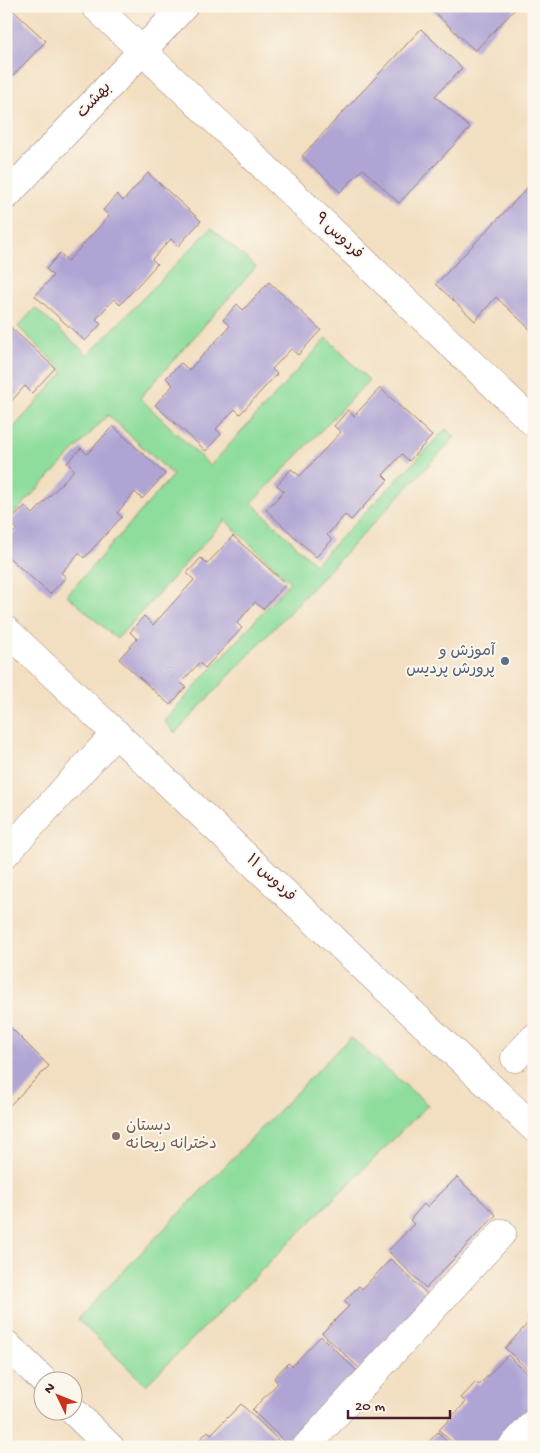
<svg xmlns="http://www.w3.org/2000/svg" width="540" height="1453" viewBox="0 0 540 1453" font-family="'Gochi Hand','Playpen Sans Arabic',sans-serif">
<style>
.green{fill:#8edd9c;stroke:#6c7e64}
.building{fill:#afa4d4}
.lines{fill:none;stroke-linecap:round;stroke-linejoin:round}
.street-casing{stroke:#9e7e76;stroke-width:29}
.secondary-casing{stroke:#9e7e76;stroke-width:29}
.street{stroke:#fff;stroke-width:28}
.secondary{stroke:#fff;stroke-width:28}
.service-dot{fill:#5c6f8a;stroke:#fbf7ec;stroke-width:2}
.education-dot{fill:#8d6e63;stroke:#fbf7ec;stroke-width:2}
.labels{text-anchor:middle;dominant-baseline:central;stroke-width:4;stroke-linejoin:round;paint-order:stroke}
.street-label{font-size:16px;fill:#4a1f2b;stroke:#fbf7ec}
.service-label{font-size:16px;fill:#4e5e75;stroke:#fbf7ec;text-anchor:end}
.education-label{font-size:16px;fill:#785e54;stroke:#fbf7ec;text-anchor:start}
</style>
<rect width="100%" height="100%" fill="#fbf7ec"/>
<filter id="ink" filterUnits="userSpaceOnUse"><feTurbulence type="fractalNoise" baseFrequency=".02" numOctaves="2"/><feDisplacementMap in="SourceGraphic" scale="10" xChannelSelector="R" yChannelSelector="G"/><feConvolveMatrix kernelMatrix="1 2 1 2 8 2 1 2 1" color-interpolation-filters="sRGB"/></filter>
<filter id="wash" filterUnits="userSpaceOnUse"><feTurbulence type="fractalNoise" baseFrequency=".0096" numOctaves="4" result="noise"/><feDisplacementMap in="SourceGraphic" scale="20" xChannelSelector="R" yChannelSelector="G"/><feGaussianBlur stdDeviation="1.12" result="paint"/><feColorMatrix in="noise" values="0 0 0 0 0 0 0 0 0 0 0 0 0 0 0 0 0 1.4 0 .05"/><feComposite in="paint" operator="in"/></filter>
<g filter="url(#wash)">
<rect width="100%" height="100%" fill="#f2dec0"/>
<!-- green -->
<g class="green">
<path d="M 211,228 L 256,267 L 140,398 L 210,466 L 327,338 L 369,380 L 252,503 L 315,564 L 446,429 L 455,437 L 175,733 L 164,721 L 290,582 L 225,520 L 117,639 L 67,595 L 173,475 L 108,415 L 6,522 L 6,436 L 64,372 L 18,327 L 35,308 L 88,355 Z"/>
<path d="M 350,1037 L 428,1105 L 146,1385 L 77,1319 Z"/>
</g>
<g id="blocks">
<!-- building -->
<g class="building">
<path d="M 6,6 L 8,6 L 46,41 L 6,83 Z"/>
<path d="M 428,6 L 518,6 L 475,51 Z"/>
<path d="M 421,29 L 462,68 L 435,96 L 470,128 L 399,203 L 363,169 L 340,192 L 302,156 Z"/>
<path d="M 148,173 L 201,221 L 178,246 L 171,239 L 152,259 L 157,264 L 120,305 L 114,299 L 96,319 L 101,324 L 85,341 L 35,296 L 53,276 L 46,269 L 60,253 L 68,261 L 109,216 L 103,210 L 117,194 L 123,201 Z"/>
<path d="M 534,181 L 534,331 L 533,332 L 496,297 L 475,321 L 436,284 Z"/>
<path d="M 269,282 L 321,330 L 298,355 L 291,349 L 272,369 L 277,374 L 240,414 L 235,409 L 216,429 L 221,434 L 206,451 L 155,405 L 173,385 L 166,378 L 181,363 L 189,370 L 230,326 L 223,320 L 237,304 L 243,310 Z"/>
<path d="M 6,323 L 55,368 L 32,393 L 25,386 L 6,407 Z"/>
<path d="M 380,388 L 432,436 L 409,461 L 402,454 L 383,475 L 388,480 L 351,520 L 345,515 L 327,535 L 332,540 L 316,557 L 266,510 L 284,491 L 277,485 L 291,469 L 300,476 L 341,432 L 334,426 L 348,410 L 354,416 Z"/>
<path d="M 113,426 L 165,474 L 142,499 L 135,492 L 117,513 L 122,517 L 84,558 L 79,553 L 61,573 L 66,577 L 50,594 L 6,555 L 6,540 L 17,529 L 10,522 L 25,506 L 33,514 L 74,470 L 67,463 L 81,448 L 87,454 Z"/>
<path d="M 233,536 L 286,584 L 263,609 L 255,602 L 237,623 L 242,628 L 205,668 L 199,663 L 181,683 L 186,687 L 170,705 L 119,659 L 137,639 L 130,632 L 144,616 L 153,625 L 194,580 L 187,573 L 201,558 L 207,564 Z"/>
<path d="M 6,1023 L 49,1066 L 6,1109 Z"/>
<path d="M 457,1177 L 496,1215 L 426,1288 L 388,1251 L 414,1224 L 410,1220 L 424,1204 L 427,1207 Z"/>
<path d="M 391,1259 L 430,1297 L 360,1369 L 322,1333 L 349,1306 L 344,1301 L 359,1286 L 362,1289 Z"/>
<path d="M 534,1308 L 534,1376 L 505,1348 L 531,1320 L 527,1316 Z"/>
<path d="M 321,1336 L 360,1374 L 290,1447 L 252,1410 L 278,1383 L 274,1378 L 288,1363 L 292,1366 Z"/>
<path d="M 508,1355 L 534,1380 L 534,1407 L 495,1447 L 457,1447 L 439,1430 L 466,1402 L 461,1398 L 476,1382 L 479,1385 Z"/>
<path d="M 241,1404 L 280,1442 L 275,1447 L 193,1447 L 208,1431 L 211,1434 Z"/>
<path d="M 438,1432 L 452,1447 L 424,1447 Z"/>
</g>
</g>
</g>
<g filter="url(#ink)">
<use href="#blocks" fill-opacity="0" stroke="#9e7e76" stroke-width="1"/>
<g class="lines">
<defs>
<g id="street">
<path d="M 95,6 L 534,423"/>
<path d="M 6,196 L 142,51"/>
<path d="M 6,630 L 534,1128"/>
<path d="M 6,853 L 116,733"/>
<path d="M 515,1058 L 534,1038"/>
<path d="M 6,1344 L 43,1380"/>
<path d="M 72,1410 L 110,1447"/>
<path d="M 306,1447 L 502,1233"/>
<path d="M 512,1447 L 534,1423"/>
</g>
<path id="secondary" d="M 142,51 L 184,6"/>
</defs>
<!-- street casing -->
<use href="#street" class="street-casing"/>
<!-- secondary casing -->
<use href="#secondary" class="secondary-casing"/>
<!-- street -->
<use href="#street" class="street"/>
<!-- secondary -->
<use href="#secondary" class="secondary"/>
</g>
</g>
<!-- markers -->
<circle class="service-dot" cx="505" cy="661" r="5"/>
<circle class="education-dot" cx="116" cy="1136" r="5"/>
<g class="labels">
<!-- street labels -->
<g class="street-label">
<text transform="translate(95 101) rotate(-47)">بهشت</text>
<text transform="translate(338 237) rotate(43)">فردوس ۹</text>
<text transform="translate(270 879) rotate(43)">فردوس ۱۱</text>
</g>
<!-- service labels -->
<g class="service-label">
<text x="495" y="652">آموزش و<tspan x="495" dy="18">پرورش پردیس</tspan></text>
</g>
<!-- education labels -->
<g class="education-label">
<text x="126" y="1127">دبستان<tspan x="126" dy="18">دخترانه ریحانه</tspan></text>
</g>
</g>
<!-- margin -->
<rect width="540" height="1453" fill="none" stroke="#fbf7ec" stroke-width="25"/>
<!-- north arrow -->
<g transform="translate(58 1396) rotate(313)"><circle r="24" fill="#fbf7ec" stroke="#b4a19f"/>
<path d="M0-4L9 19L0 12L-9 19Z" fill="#c8321e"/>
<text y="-8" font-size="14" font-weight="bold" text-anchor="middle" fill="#4a1f2b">N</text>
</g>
<!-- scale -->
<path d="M348 1410v8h102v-8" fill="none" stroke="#4a1f2b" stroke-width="2.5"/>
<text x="355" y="1410" font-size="15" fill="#4a1f2b" stroke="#fbf7ec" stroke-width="4" paint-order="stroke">20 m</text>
</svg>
